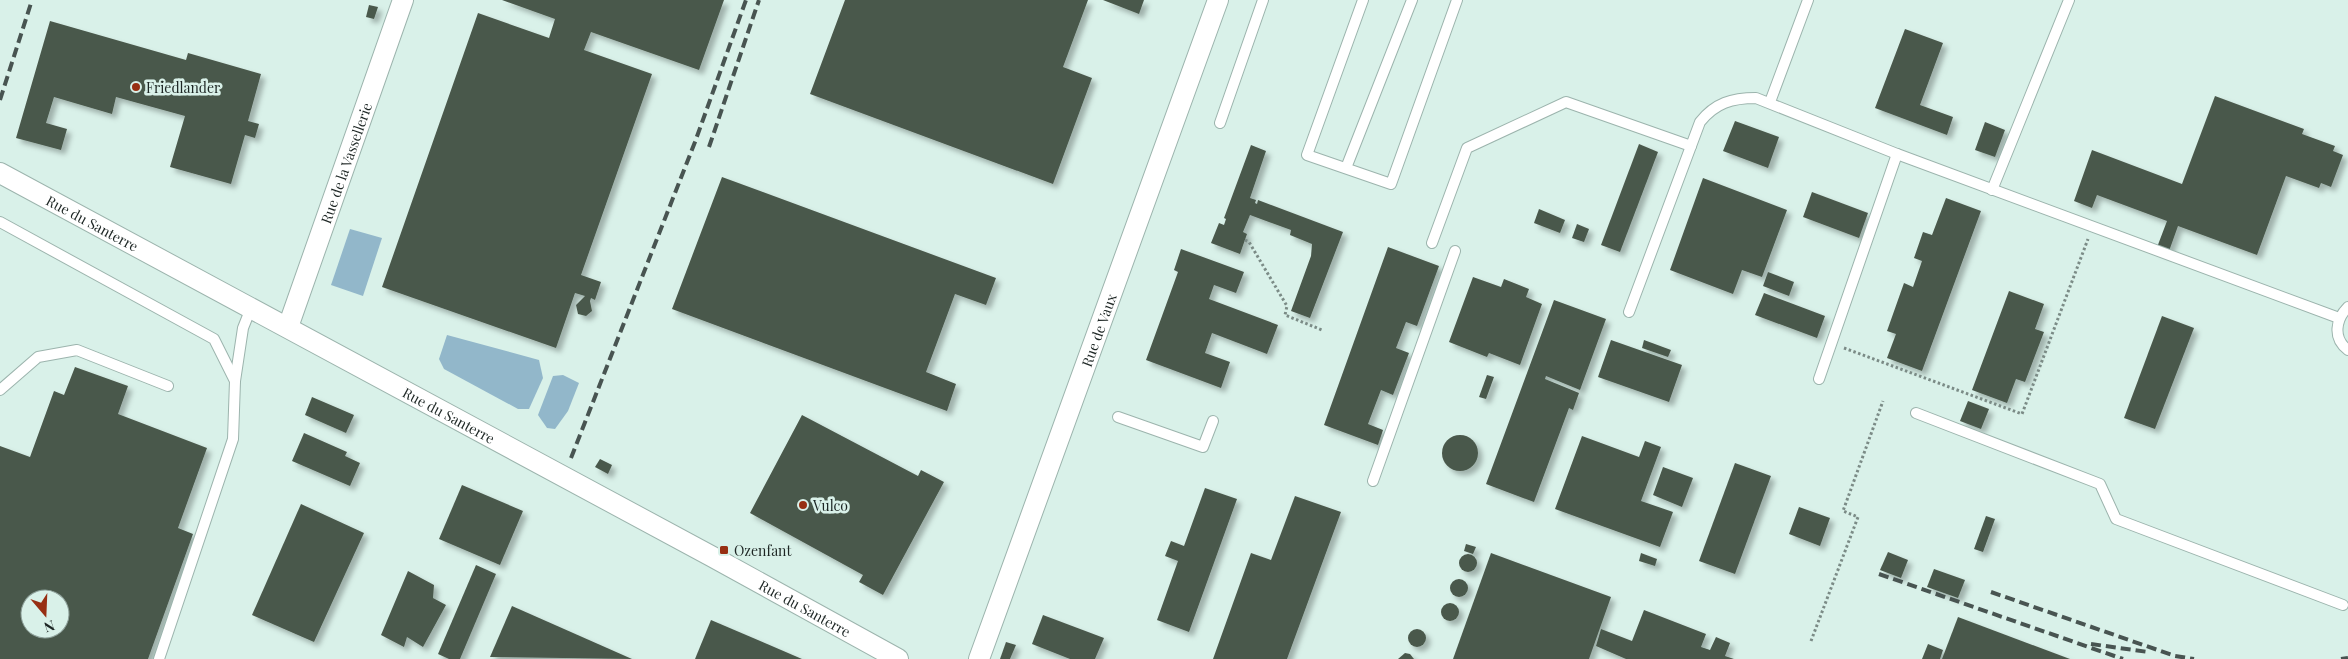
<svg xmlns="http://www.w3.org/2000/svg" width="2348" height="659" viewBox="0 0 2348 659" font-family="'Playfair Display',serif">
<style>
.water{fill:#92b7ca}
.building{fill:#4a584b;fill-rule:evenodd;filter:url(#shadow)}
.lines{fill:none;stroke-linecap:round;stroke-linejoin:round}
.service-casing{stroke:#9cb4ad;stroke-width:12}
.minor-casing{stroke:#9cb4ad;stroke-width:22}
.path{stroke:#7b8b86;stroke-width:3;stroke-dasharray:2.5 2.5;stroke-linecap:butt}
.service{stroke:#fff;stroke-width:10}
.minor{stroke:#fff;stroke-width:20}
.rail{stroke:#485451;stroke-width:4;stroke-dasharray:10 5;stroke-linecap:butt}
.poi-dot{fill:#972f13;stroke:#d9f1e9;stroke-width:2}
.labels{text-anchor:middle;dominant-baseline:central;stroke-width:5;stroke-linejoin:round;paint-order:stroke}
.poi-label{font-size:14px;fill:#1d2624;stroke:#d9f1e9;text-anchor:start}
.street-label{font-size:14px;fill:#1d2624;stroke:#d9f1e9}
</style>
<defs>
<filter id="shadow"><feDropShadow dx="4.5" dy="4.5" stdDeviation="2.5" flood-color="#0004"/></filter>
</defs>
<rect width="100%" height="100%" fill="#d9f1e9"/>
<!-- water -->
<g class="water">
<path d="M 350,229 L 382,238 L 363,296 L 331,285 Z"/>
<path d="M 447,335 L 539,360 L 543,378 L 529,409 L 518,409 L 444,369 L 439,359 Z"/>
<path d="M 563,375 L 579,383 L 568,411 L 555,429 L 547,428 L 538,415 L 553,376 Z"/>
</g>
<!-- building -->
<g class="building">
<path d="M 502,0 L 724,0 L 699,70 L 591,32 L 584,50 L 652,74 L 581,275 L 601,282 L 595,300 L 591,298 L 590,301 L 592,311 L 586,316 L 578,314 L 576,305 L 585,296 L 575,293 L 556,348 L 382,287 L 478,13 L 549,38 L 555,19 Z"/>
<path d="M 845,0 L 1088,0 L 1063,67 L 1092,78 L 1053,184 L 810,94 Z"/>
<path d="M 1103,0 L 1144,0 L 1139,14 Z"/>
<path d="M 369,5 L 378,7 L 374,19 L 366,17 Z"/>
<path d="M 50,21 L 186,60 L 188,53 L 261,74 L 248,121 L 259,124 L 255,138 L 245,135 L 231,184 L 170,167 L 185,116 L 116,97 L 112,114 L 54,97 L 46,123 L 67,129 L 61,150 L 16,138 Z"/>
<path d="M 1905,29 L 1943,43 L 1920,105 L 1953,117 L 1947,135 L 1875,108 Z"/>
<path d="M 2215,96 L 2304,129 L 2302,134 L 2335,146 L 2333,151 L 2343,155 L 2331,187 L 2321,183 L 2319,188 L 2286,176 L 2257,255 L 2178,226 L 2168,254 L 2156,250 L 2167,221 L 2097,195 L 2092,208 L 2074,201 L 2092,150 L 2182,184 Z"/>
<path d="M 1735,121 L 1779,137 L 1768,168 L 1723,151 Z"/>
<path d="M 1985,122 L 2005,130 L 1995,157 L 1975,150 Z"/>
<path d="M 1639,144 L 1658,152 L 1620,252 L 1601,245 Z"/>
<path d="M 1251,145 L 1266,151 L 1250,198 L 1256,200 L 1255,203 L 1257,204 L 1258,200 L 1343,232 L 1310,318 L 1291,311 L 1311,256 L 1312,244 L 1290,235 L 1291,230 L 1250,215 L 1243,232 L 1247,234 L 1240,254 L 1211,243 L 1219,223 L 1224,225 L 1226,219 L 1224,218 Z"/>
<path d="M 722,177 L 996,278 L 986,305 L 955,294 L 926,372 L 956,384 L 947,411 L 672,309 Z"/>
<path d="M 1703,178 L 1787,210 L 1762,277 L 1742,270 L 1733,294 L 1670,270 Z"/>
<path d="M 1812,192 L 1868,213 L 1859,238 L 1803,217 Z"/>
<path d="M 1946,198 L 1981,211 L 1922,371 L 1887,358 L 1896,334 L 1887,331 L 1904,283 L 1913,287 L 1922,261 L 1914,258 L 1923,232 L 1932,235 Z"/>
<path d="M 1539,209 L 1565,220 L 1560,233 L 1534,223 Z"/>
<path d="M 1577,224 L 1589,229 L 1584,242 L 1572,238 Z"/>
<path d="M 1388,247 L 1439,266 L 1417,326 L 1406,322 L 1396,348 L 1409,353 L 1393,395 L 1381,390 L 1368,424 L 1383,430 L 1378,445 L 1324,425 Z"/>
<path d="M 1181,249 L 1244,272 L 1236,293 L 1214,285 L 1209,299 L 1278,325 L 1267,354 L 1212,333 L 1205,353 L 1230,362 L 1221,388 L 1146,360 L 1178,272 L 1174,270 Z"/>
<path d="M 1768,272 L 1794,282 L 1789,296 L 1763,286 Z"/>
<path d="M 1473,277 L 1501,287 L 1504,279 L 1529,289 L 1526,297 L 1542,304 L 1520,365 L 1489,353 L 1487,357 L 1449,342 Z"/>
<path d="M 2009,291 L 2044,304 L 2035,329 L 2044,332 L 2025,382 L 2016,379 L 2007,403 L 1972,390 Z"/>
<path d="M 1764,293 L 1825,316 L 1817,338 L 1755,315 Z"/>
<path d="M 1554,300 L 1606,319 L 1580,390 L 1546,376 L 1545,379 L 1579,393 L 1573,410 L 1569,408 L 1534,502 L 1486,484 Z"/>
<path d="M 2162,316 L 2194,328 L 2155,429 L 2124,418 Z"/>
<path d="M 1611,340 L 1682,365 L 1669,402 L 1598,377 Z"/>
<path d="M 1644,340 L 1671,350 L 1668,357 L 1642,348 Z"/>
<path d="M 75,367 L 128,386 L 118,414 L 207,448 L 178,528 L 193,534 L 148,659 L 0,659 L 0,446 L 30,457 L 54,391 L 64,395 ZM 30,599 L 60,599 L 60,629 L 30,629 Z"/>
<path d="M 1487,375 L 1494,377 L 1486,399 L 1479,397 Z"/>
<path d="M 312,397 L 354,415 L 346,433 L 305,415 Z"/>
<path d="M 1968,401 L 1989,409 L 1981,429 L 1960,421 Z"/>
<path d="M 802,415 L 918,476 L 921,470 L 944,482 L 883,595 L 859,582 L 863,575 L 750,513 Z"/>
<path d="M 304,433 L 347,452 L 345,456 L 360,463 L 350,486 L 292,461 Z"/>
<circle cx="1460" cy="453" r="18"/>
<path d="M 1582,436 L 1639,457 L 1645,441 L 1661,447 L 1641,501 L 1673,512 L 1660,547 L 1555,509 Z"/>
<path d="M 600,459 L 612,465 L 608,474 L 595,467 Z"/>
<path d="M 1735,463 L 1771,476 L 1735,574 L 1699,561 Z"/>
<path d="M 1663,467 L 1693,478 L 1682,507 L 1653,495 Z"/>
<path d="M 462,485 L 523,511 L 500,565 L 439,539 Z"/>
<path d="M 1205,488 L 1237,499 L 1189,632 L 1157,620 L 1178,561 L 1165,556 L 1171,541 L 1184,546 Z"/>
<path d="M 1295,496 L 1341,512 L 1287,659 L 1213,659 L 1251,553 L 1271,560 Z"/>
<path d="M 301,504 L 364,533 L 314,642 L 252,615 Z"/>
<path d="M 1799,507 L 1830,518 L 1820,546 L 1789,534 Z"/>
<path d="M 1986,516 L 1995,519 L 1983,552 L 1974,549 Z"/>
<path d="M 1466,544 L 1476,547 L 1473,554 L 1464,551 Z"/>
<path d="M 1888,552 L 1908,560 L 1901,578 L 1880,570 Z"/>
<path d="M 1491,553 L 1611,597 L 1589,659 L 1453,659 Z"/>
<path d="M 1641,553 L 1657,559 L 1655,566 L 1639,561 Z"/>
<circle cx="1468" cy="563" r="9"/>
<path d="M 476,565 L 496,574 L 460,659 L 449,659 L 438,654 Z"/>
<path d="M 1934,569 L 1965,580 L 1958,598 L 1927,587 Z"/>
<path d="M 408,571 L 434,585 L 433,598 L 446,605 L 423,647 L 407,637 L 404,647 L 381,635 Z"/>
<circle cx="1459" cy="588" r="9"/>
<circle cx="1450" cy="612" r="9"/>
<path d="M 512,606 L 632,659 L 490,657 Z"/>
<path d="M 1644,610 L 1706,634 L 1701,647 L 1710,650 L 1716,637 L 1730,643 L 1725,656 L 1734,659 L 1626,659 L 1596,646 L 1601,629 L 1632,641 Z"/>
<path d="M 1043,615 L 1104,638 L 1095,659 L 1070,659 L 1032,644 Z"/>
<path d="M 1958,617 L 2070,659 L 1942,659 Z"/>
<path d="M 711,620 L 802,659 L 695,659 Z"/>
<circle cx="1417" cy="638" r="9"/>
<path d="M 1006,642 L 1016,645 L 1010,659 L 1000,659 Z"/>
<path d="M 1928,644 L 1943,650 L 1940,659 L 1922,659 Z"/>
<path d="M 1405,653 L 1410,654 L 1414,659 L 1398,659 Z"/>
</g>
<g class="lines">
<defs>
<g id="service">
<path d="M 1363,0 L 1307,155 L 1391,184 L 1457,0"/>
<path d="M 1770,102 L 1808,0"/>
<path d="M 1220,123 L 1263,0"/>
<path d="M 1346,168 L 1412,0"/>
<path d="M 1992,190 L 2069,0"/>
<path d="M 0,222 L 214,339 L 235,381 L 233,439 L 159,659"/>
<path d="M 1432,243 L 1467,148 L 1566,102 L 1691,146"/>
<path d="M 2348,307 C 2336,319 2332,338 2348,350"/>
<path d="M 1629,312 L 1700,122 C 1715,103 1732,98 1756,98 L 1897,154 L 2339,318"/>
<path d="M 1819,379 L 1897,154"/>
<path d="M 235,381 L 243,328 L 251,308"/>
<path d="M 0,390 L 38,357 L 77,350 L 168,386"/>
<path d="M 1916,413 L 2100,484 L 2116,519 L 2343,605"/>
<path d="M 1118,417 L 1203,447 L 1213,421"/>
<path d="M 1373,481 L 1455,251"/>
</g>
<g id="minor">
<path id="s1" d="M 0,173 L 711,556 L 898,659"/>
<path id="s2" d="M 288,327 L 403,0"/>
<path id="s3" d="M 979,659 L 1218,0"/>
</g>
</defs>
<!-- service casing -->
<use href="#service" class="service-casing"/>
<!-- minor casing -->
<use href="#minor" class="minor-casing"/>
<!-- path -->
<g class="path">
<path d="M 1245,240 L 1249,242 L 1287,306 L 1285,315 L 1322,330"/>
<path d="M 1844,348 L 2022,414 L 2088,239"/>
<path d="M 1811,641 L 1858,517 L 1843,511 L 1883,401"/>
</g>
<!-- service -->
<use href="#service" class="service"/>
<!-- minor -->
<use href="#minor" class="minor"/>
<!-- rail -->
<g class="rail">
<path d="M 0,100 L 32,0"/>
<path d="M 709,147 L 759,0"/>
<path d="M 571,458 L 695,142 L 746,0"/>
<path d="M 1879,574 L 2123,659"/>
<path d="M 1991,592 L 2175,656 L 2194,659"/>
<path d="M 2091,644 L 2148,652"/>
<path d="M 2341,659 L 2348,658"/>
</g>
</g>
<!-- markers -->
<g class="poi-dot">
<circle cx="136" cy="87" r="5"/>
<circle cx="803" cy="505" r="5"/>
<rect x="719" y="545" width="10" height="10" rx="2.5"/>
</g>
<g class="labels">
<!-- poi labels -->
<g class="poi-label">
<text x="146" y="87">Friedlander</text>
<text x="813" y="505">Vulco</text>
<text x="734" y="550">Ozenfant</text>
</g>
<!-- street labels -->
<g class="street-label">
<text stroke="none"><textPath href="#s2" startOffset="174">Rue de la Vassellerie</textPath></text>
<text stroke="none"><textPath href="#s1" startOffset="105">Rue du Santerre</textPath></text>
<text stroke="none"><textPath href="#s3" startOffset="350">Rue de Vaux</textPath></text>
<text stroke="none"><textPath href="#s1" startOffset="510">Rue du Santerre</textPath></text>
<text stroke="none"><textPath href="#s1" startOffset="915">Rue du Santerre</textPath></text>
</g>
</g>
<!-- north arrow -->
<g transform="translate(45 614) rotate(161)"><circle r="24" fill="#d9f1e9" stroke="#8ea09a"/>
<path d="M0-4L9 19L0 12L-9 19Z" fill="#972f13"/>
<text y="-8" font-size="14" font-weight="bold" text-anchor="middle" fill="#1d2624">N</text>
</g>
</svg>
